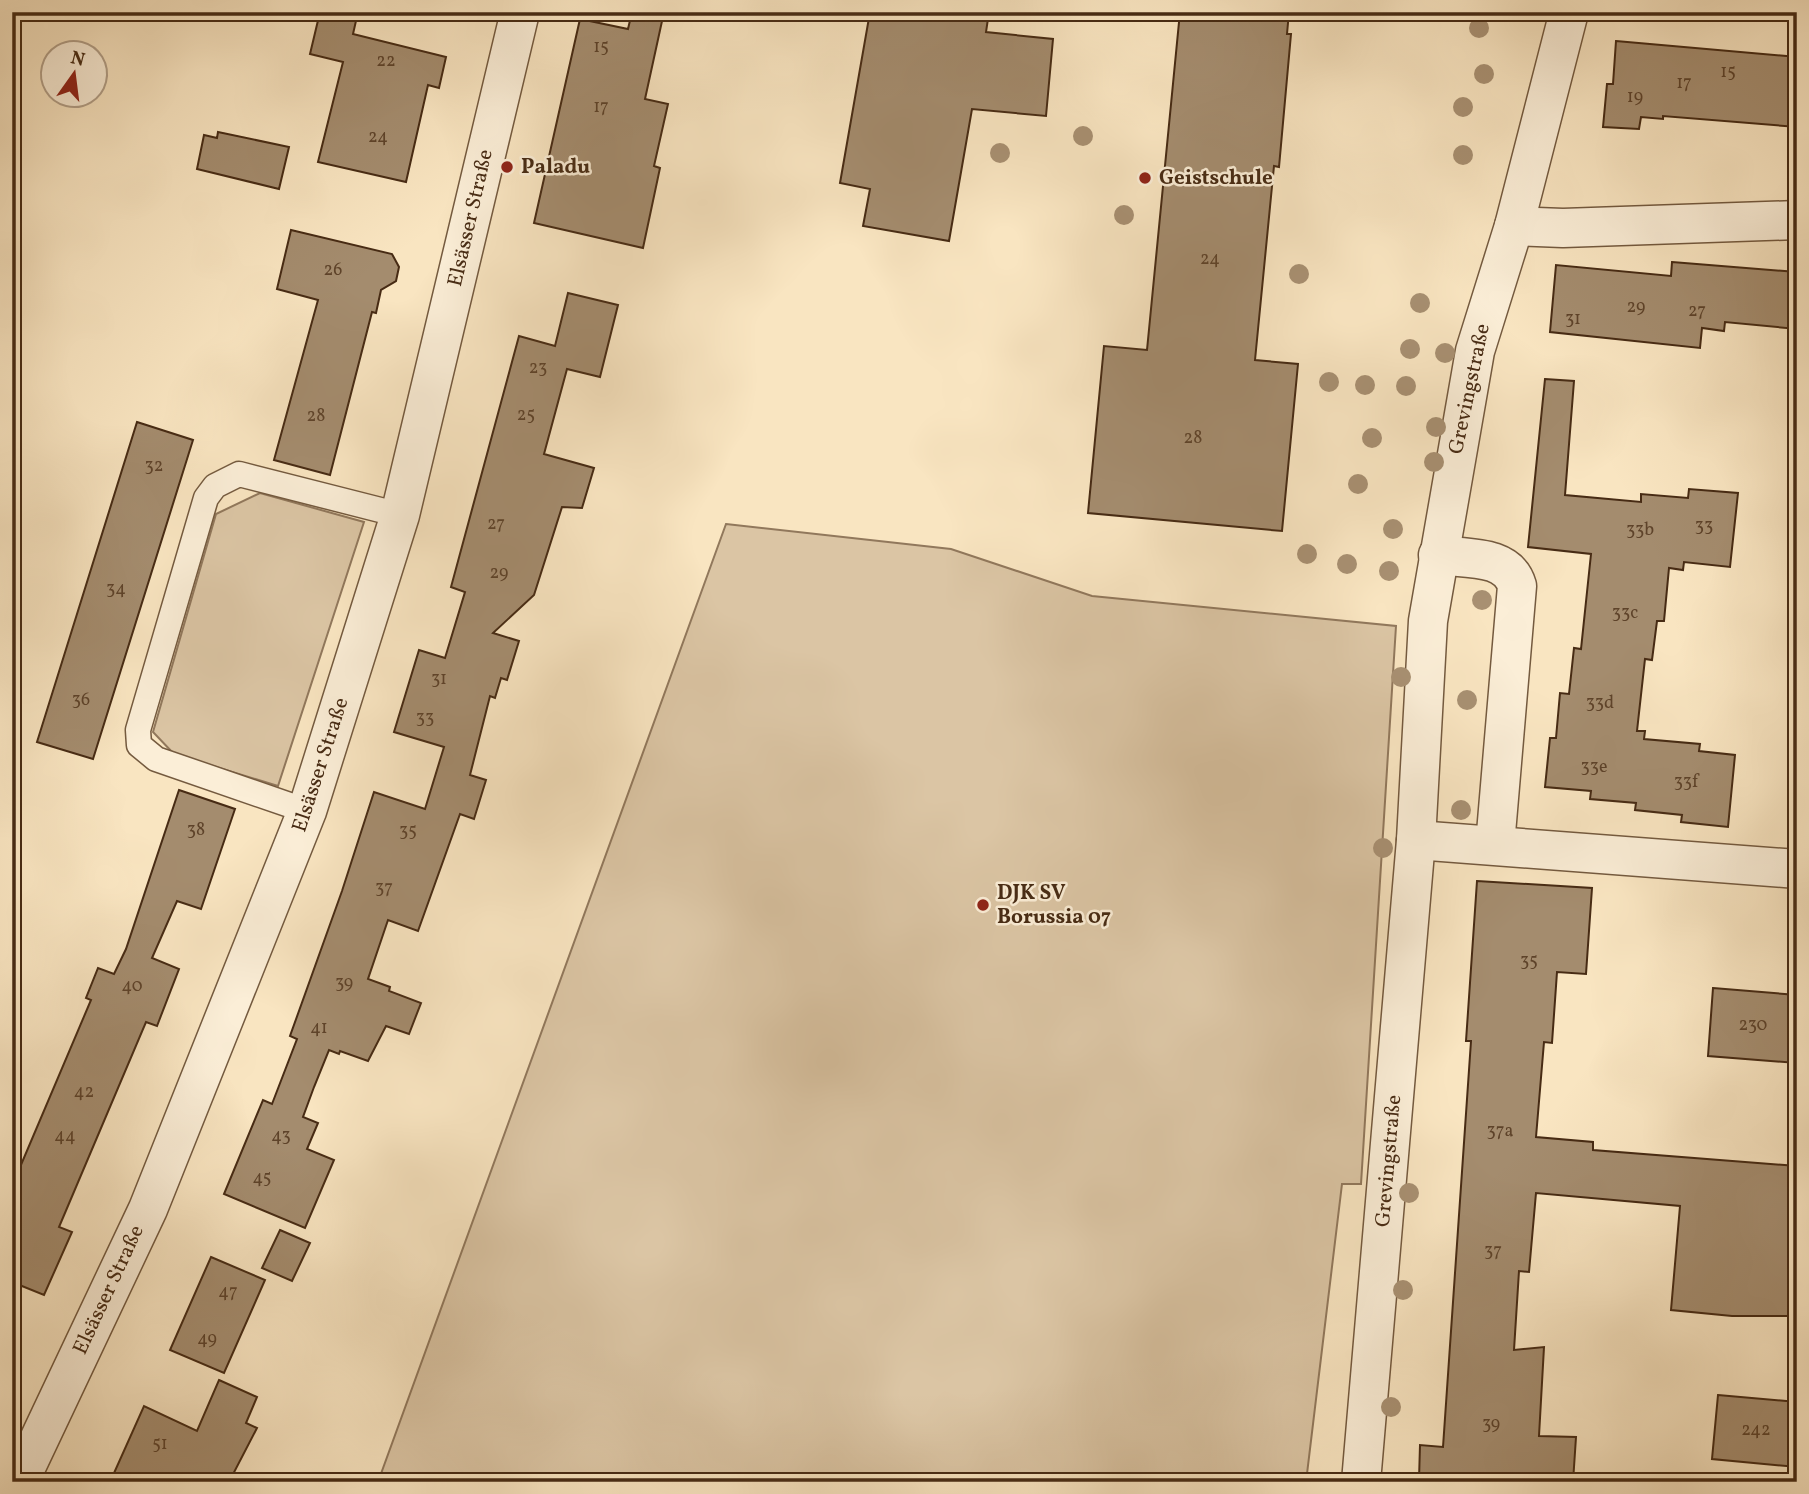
<svg xmlns="http://www.w3.org/2000/svg" width="1809" height="1494" viewBox="0 0 1809 1494" font-family="Vollkorn,serif">
<style>
.green{fill:#dbc5a4;stroke:#91785c;stroke-width:2}
.building{fill:#a48c6e;stroke:#472b14;stroke-width:2}
.lines{fill:none;stroke-linecap:round;stroke-linejoin:round}
.service-casing{stroke:#745a3f;stroke-width:27}
.minor-casing{stroke:#745a3f;stroke-width:41}
.service{stroke:#fbeed7;stroke-width:24}
.minor{stroke:#fbeed7;stroke-width:38}
.tree{fill:#a89072}
.poi-dot{fill:#8f2418;stroke:#fbeed7;stroke-width:2.5}
.labels{text-anchor:middle;dominant-baseline:central;stroke-width:5;stroke-linejoin:round;paint-order:stroke}
.number-label{font-size:18px;fill:#5e432a}
.poi-label{font-size:21px;font-weight:bold;fill:#472b14;stroke:#fbeed7;text-anchor:start}
.street-label{font-size:21px;fill:#472b14;stroke:#fbeed7}
</style>
<rect width="100%" height="100%" fill="#f9e5c1"/>
<filter id="stains"><feTurbulence type="fractalNoise" baseFrequency=".00286" numOctaves="4"/><feColorMatrix values="0 0 0 0 .2 0 0 0 0 .09 0 0 0 0 .02 0 0 0 .5 -.17"/></filter>
<radialGradient id="worn" r=".72"><stop offset=".6" stop-color="#630" stop-opacity="0"/><stop offset="1" stop-color="#630" stop-opacity=".3"/></radialGradient>
<!-- green -->
<g class="green">
<path d="M 260,493 L 364,522 L 278,786 L 174,754 L 153,732 L 216,514 Z"/>
<path d="M 726,524 L 951,549 L 1092,596 L 1396,626 L 1361,1184 L 1342,1184 L 1306,1482 L 378,1482 Z"/>
</g>
<!-- building -->
<g class="building">
<path d="M 320,12 L 358,12 L 353,34 L 446,57 L 439,88 L 428,85 L 406,182 L 318,162 L 343,62 L 310,54 Z"/>
<path d="M 632,12 L 664,12 L 645,99 L 668,104 L 654,166 L 660,168 L 643,248 L 534,223 L 580,19 L 628,29 Z"/>
<path d="M 870,12 L 989,12 L 986,32 L 1053,39 L 1046,116 L 972,109 L 949,241 L 863,226 L 870,189 L 840,183 Z"/>
<path d="M 1180,12 L 1289,12 L 1287,34 L 1291,34 L 1279,167 L 1274,166 L 1255,360 L 1298,364 L 1282,531 L 1088,513 L 1104,346 L 1147,350 Z"/>
<path d="M 1616,41 L 1797,57 L 1797,127 L 1663,116 L 1663,119 L 1641,117 L 1639,129 L 1603,127 L 1607,84 L 1613,84 Z"/>
<path d="M 218,132 L 289,147 L 279,189 L 197,169 L 204,135 L 217,138 Z"/>
<path d="M 291,230 L 392,254 L 399,267 L 396,281 L 381,290 L 376,313 L 372,312 L 330,475 L 274,460 L 318,300 L 277,289 Z"/>
<path d="M 1672,262 L 1797,272 L 1797,329 L 1725,322 L 1724,331 L 1702,328 L 1700,348 L 1550,332 L 1556,265 L 1671,276 Z"/>
<path d="M 568,293 L 618,305 L 600,377 L 567,369 L 544,454 L 594,468 L 582,508 L 562,507 L 534,595 L 493,633 L 519,641 L 507,680 L 501,678 L 495,698 L 490,696 L 470,775 L 486,780 L 474,819 L 460,814 L 418,931 L 388,920 L 368,979 L 390,987 L 389,991 L 421,1003 L 409,1034 L 386,1026 L 368,1061 L 340,1051 L 339,1054 L 329,1050 L 314,1087 L 303,1117 L 318,1123 L 307,1149 L 334,1160 L 305,1228 L 224,1194 L 263,1100 L 272,1104 L 297,1039 L 290,1036 L 342,891 L 374,792 L 425,809 L 444,747 L 394,732 L 419,650 L 445,658 L 465,592 L 451,587 L 519,336 L 555,346 Z"/>
<path d="M 1545,379 L 1574,381 L 1565,495 L 1641,502 L 1641,494 L 1688,498 L 1689,489 L 1738,493 L 1730,567 L 1684,562 L 1683,570 L 1669,568 L 1664,621 L 1657,621 L 1652,660 L 1645,659 L 1637,731 L 1645,731 L 1644,739 L 1700,744 L 1699,751 L 1735,755 L 1728,827 L 1681,822 L 1682,815 L 1635,810 L 1636,803 L 1590,799 L 1591,791 L 1545,787 L 1550,738 L 1556,738 L 1560,693 L 1569,694 L 1574,648 L 1581,649 L 1591,554 L 1528,547 Z"/>
<path d="M 137,422 L 193,440 L 93,759 L 37,742 Z"/>
<path d="M 179,790 L 235,809 L 201,909 L 177,901 L 152,958 L 179,969 L 157,1026 L 146,1022 L 59,1227 L 72,1232 L 44,1295 L 12,1282 L 12,1186 L 91,1000 L 86,998 L 98,968 L 114,974 L 126,949 Z"/>
<path d="M 1477,881 L 1592,888 L 1586,974 L 1557,972 L 1552,1043 L 1544,1042 L 1536,1137 L 1593,1142 L 1593,1150 L 1797,1166 L 1797,1316 L 1732,1316 L 1671,1310 L 1680,1206 L 1536,1193 L 1529,1272 L 1519,1271 L 1514,1350 L 1544,1347 L 1539,1436 L 1576,1437 L 1573,1482 L 1419,1480 L 1420,1445 L 1443,1447 L 1471,1041 L 1466,1041 Z"/>
<path d="M 1713,988 L 1797,995 L 1797,1063 L 1708,1056 Z"/>
<path d="M 280,1230 L 310,1243 L 292,1281 L 262,1268 Z"/>
<path d="M 211,1257 L 265,1280 L 224,1373 L 170,1350 Z"/>
<path d="M 219,1380 L 257,1397 L 246,1423 L 257,1428 L 229,1482 L 110,1482 L 144,1406 L 197,1431 Z"/>
<path d="M 1718,1395 L 1797,1402 L 1797,1467 L 1712,1459 Z"/>
</g>
<g class="lines">
<defs>
<path id="service" d="M 307,811 L 156,759 L 139,745 L 138,730 L 206,498 L 215,486 L 239,474 L 400,515"/>
<g id="minor">
<path d="M 1514,226 L 1563,228 L 1797,220"/>
<path d="M 1438,555 C 1466,559 1508,554 1517,586 L 1495,845"/>
<path d="M 1416,840 L 1797,869"/>
<path d="M 19,1482 L 148,1209 L 307,811 L 400,515 L 520,12"/>
<path d="M 1361,1482 L 1416,840 L 1428,621 L 1475,351 L 1514,226 L 1569,12"/>
</g>
</defs>
<!-- service casing -->
<use href="#service" class="service-casing"/>
<!-- minor casing -->
<use href="#minor" class="minor-casing"/>
<!-- service -->
<use href="#service" class="service"/>
<!-- minor -->
<use href="#minor" class="minor"/>
</g>
<!-- trees -->
<g class="tree">
<circle cx="1479" cy="28" r="10"/>
<circle cx="1484" cy="74" r="10"/>
<circle cx="1463" cy="107" r="10"/>
<circle cx="1083" cy="136" r="10"/>
<circle cx="1000" cy="153" r="10"/>
<circle cx="1463" cy="155" r="10"/>
<circle cx="1124" cy="215" r="10"/>
<circle cx="1299" cy="274" r="10"/>
<circle cx="1420" cy="303" r="10"/>
<circle cx="1410" cy="349" r="10"/>
<circle cx="1445" cy="353" r="10"/>
<circle cx="1329" cy="382" r="10"/>
<circle cx="1365" cy="385" r="10"/>
<circle cx="1406" cy="386" r="10"/>
<circle cx="1436" cy="427" r="10"/>
<circle cx="1372" cy="438" r="10"/>
<circle cx="1434" cy="462" r="10"/>
<circle cx="1358" cy="484" r="10"/>
<circle cx="1393" cy="529" r="10"/>
<circle cx="1307" cy="554" r="10"/>
<circle cx="1347" cy="564" r="10"/>
<circle cx="1389" cy="571" r="10"/>
<circle cx="1482" cy="600" r="10"/>
<circle cx="1401" cy="677" r="10"/>
<circle cx="1467" cy="700" r="10"/>
<circle cx="1461" cy="810" r="10"/>
<circle cx="1383" cy="848" r="10"/>
<circle cx="1409" cy="1193" r="10"/>
<circle cx="1403" cy="1290" r="10"/>
<circle cx="1391" cy="1407" r="10"/>
</g>
<!-- markers -->
<g class="poi-dot">
<circle cx="507" cy="167" r="7"/>
<circle cx="1145" cy="178" r="7"/>
<circle cx="983" cy="905" r="7"/>
</g>
<g class="labels">
<!-- number labels -->
<g class="number-label">
<text x="601" y="47">15</text>
<text x="386" y="61">22</text>
<text x="1728" y="72">15</text>
<text x="1684" y="83">17</text>
<text x="1635" y="97">19</text>
<text x="601" y="107">17</text>
<text x="378" y="137">24</text>
<text x="1210" y="259">24</text>
<text x="333" y="270">26</text>
<text x="1636" y="307">29</text>
<text x="1697" y="311">27</text>
<text x="1573" y="319">31</text>
<text x="538" y="368">23</text>
<text x="526" y="415">25</text>
<text x="316" y="416">28</text>
<text x="1193" y="438">28</text>
<text x="154" y="466">32</text>
<text x="496" y="524">27</text>
<text x="1704" y="526">33</text>
<text x="1640" y="530">33b</text>
<text x="499" y="573">29</text>
<text x="116" y="589">34</text>
<text x="1625" y="613">33c</text>
<text x="439" y="679">31</text>
<text x="81" y="700">36</text>
<text x="1600" y="703">33d</text>
<text x="425" y="718">33</text>
<text x="1594" y="767">33e</text>
<text x="1686" y="782">33f</text>
<text x="196" y="830">38</text>
<text x="408" y="831">35</text>
<text x="384" y="888">37</text>
<text x="1529" y="961">35</text>
<text x="344" y="983">39</text>
<text x="132" y="986">40</text>
<text x="1753" y="1025">230</text>
<text x="319" y="1028">41</text>
<text x="84" y="1092">42</text>
<text x="1500" y="1131">37a</text>
<text x="65" y="1136">44</text>
<text x="281" y="1136">43</text>
<text x="262" y="1178">45</text>
<text x="1493" y="1251">37</text>
<text x="228" y="1292">47</text>
<text x="207" y="1339">49</text>
<text x="1491" y="1424">39</text>
<text x="1756" y="1430">242</text>
<text x="160" y="1444">51</text>
</g>
<!-- poi labels -->
<g class="poi-label">
<text x="521" y="167">Paladu</text>
<text x="1159" y="178">Geistschule</text>
<text x="997" y="893">DJK SV<tspan x="997" dy="24">Borussia 07</tspan></text>
</g>
<!-- street labels -->
<g class="street-label">
<text transform="translate(471 218) rotate(-77)">Elsässer Straße</text>
<text transform="translate(1470 389) rotate(-78)">Grevingstraße</text>
<text transform="translate(321 765) rotate(-72)">Elsässer Straße</text>
<text transform="translate(1389 1161) rotate(-85)">Grevingstraße</text>
<text transform="translate(109 1290) rotate(-65)">Elsässer Straße</text>
</g>
</g>
<!-- margin -->
<rect width="1809" height="1494" fill="none" stroke="#f9e5c1" stroke-width="42"/>
<rect x="14" y="14" width="1781" height="1466" fill="none" stroke="#472b14" stroke-width="3.5"/>
<rect x="21" y="21" width="1767" height="1452" fill="none" stroke="#472b14" stroke-width="2"/>
<!-- north arrow -->
<g transform="translate(74 74) rotate(14)"><circle r="33" fill="#fbeed7" stroke="#b3a089" stroke-width="2"/>
<path d="M0-5L12 26L0 18L-12 26Z" fill="#8f2418"/>
<text y="-10" font-size="19" font-weight="bold" text-anchor="middle" fill="#472b14">N</text>
</g>
<rect width="100%" height="100%" filter="url(#stains)"/>
<rect width="100%" height="100%" fill="url(#worn)"/>
</svg>
